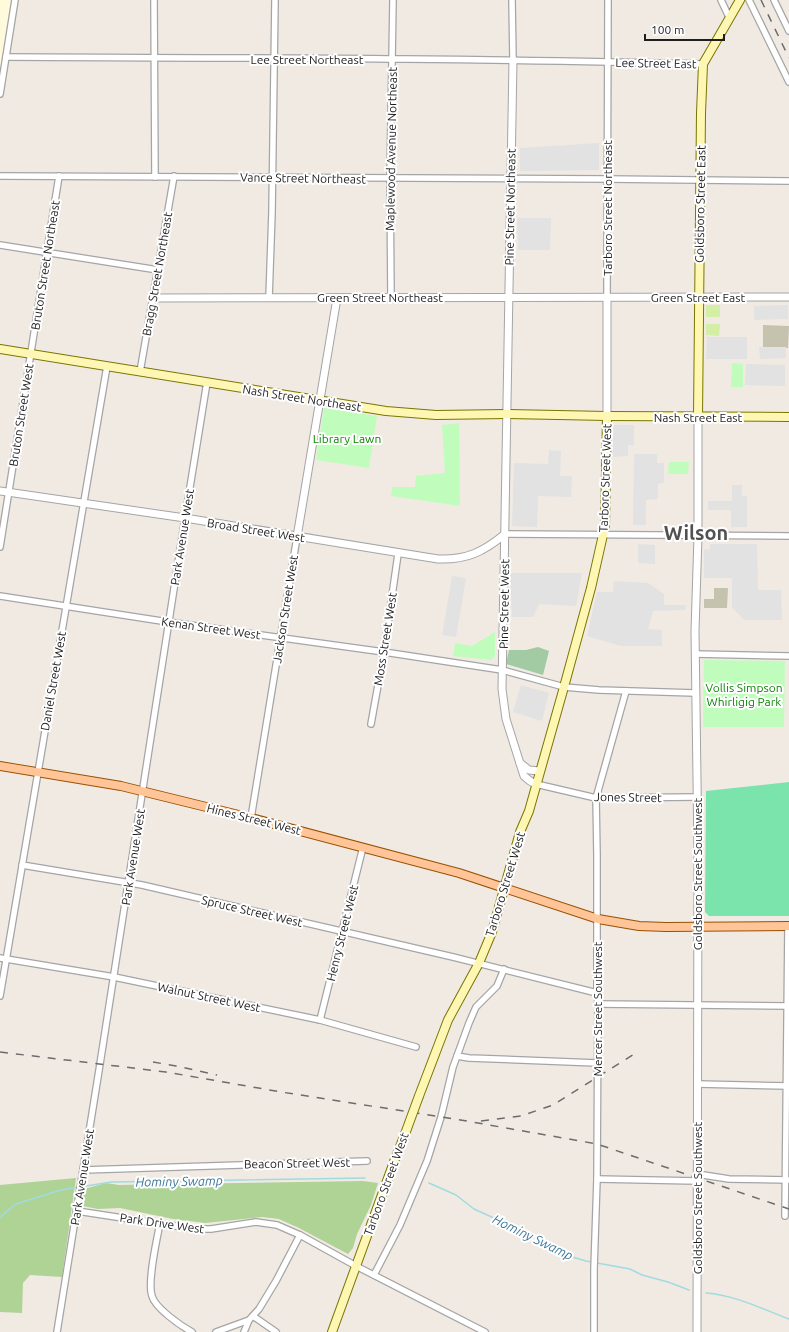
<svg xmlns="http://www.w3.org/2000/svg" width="789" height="1332" viewBox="0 0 789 1332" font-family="Ubuntu,sans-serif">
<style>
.education{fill:#fffadc}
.construction{fill:#c5c2ae}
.grass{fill:#d3eea5}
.forest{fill:#afd295}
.cemetery{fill:#a2caa3}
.park{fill:#c0fdbc}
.pitch{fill:#7be4ad}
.parking{fill:#e2e2e2}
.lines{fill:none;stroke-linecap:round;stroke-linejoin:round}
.stream{stroke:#a0dbe0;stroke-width:1.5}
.minor-casing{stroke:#a5a5a5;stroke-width:8}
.tertiary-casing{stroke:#a5a5a5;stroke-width:9}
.secondary-casing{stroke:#797600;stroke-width:10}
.primary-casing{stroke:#975100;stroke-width:10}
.minor{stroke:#fff;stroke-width:5.5}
.tertiary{stroke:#fff;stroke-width:7}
.secondary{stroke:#fef7b3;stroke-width:8}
.primary{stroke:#ffc598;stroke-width:8}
.rail{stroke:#6c6c6c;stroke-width:1.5;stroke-dasharray:8 8;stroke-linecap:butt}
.secondary-bridge-casing{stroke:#797600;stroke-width:10;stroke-linecap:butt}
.secondary-bridge{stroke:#fef7b3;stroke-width:8}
.labels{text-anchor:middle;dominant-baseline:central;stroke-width:4;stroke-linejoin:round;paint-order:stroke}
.street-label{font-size:12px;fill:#1e1e1e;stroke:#fff}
.park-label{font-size:12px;fill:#0b8404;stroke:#fff}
.water-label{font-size:13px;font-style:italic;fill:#3c799c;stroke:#fff}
.town-label{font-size:20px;font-weight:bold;fill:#515151;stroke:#fff}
</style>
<rect width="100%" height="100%" fill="#f0eae3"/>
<!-- education -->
<path class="education" d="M 0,0 L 11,0 L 0,70 Z"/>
<!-- construction -->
<g class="construction">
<path d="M 763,325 L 789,326 L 788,348 L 763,347 Z"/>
<path d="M 714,588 L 728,588 L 727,608 L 704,608 L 704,599 L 714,599 Z"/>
</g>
<!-- grass -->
<g class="grass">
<rect x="706" y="305" width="14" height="12"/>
<path d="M 706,324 L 720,324 L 719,336 L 706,335 Z"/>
</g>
<!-- forest -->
<g class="forest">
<path d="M 76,1178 L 62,1277 L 30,1275 L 23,1283 L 22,1313 L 0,1312 L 0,1185 Z"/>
<path d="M 363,1181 L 378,1183 L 371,1205 L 357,1234 L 353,1248 L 348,1254 L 299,1228 L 279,1219 L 262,1217 L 205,1223 L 173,1219 L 120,1208 L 98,1209 L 78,1205 L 84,1189 L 106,1183 L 119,1185 L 173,1184 Z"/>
</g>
<!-- cemetery -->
<path class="cemetery" d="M 538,647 L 549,651 L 543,675 L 506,664 L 509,650 L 526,650 Z"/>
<!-- park -->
<g class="park">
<path d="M 732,363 L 743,364 L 743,387 L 731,387 Z"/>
<path d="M 324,408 L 377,416 L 369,468 L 316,460 Z"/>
<path d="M 459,423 L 460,506 L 391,496 L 392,487 L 415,487 L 416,476 L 445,473 L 442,425 Z"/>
<path d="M 669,462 L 689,462 L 688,474 L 668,474 Z"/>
<path d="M 495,632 L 495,656 L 491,660 L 453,656 L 455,643 L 472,646 Z"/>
<path d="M 704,660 L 785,661 L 784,727 L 703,727 Z"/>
</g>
<!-- pitch -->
<path class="pitch" d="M 789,782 L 789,916 L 709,916 L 705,912 L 706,791 Z"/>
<!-- parking -->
<g class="parking">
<path d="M 599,143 L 599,170 L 520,171 L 520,148 Z"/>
<path d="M 517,218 L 551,218 L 550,250 L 518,250 Z"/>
<path d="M 788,305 L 788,319 L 754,320 L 754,306 Z"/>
<path d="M 707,337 L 747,337 L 747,359 L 706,359 Z"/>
<path d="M 759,347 L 786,347 L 786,358 L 760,359 Z"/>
<path d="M 746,364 L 785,365 L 785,386 L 745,385 Z"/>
<path d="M 613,425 L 634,425 L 634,445 L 628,445 L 628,456 L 613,457 Z"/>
<path d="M 549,450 L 561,451 L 560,476 L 572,476 L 571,497 L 538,496 L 537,527 L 512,526 L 514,463 L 548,464 Z"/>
<path d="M 634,454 L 657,454 L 657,463 L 664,463 L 664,483 L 658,484 L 658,499 L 646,500 L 646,525 L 633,525 Z"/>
<path d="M 732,485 L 742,485 L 742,496 L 747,496 L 747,527 L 731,527 L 731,510 L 708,510 L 708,501 L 732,501 Z"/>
<path d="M 638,544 L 655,545 L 655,564 L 638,563 Z"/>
<path d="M 710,544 L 757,544 L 758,590 L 781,590 L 782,620 L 744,620 L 732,607 L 732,578 L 704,578 L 704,550 L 710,549 Z"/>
<path d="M 510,573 L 582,573 L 576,606 L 539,604 L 533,617 L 512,617 Z"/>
<path d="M 452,576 L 466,578 L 456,637 L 442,635 Z"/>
<path d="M 614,581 L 648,583 L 664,594 L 664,605 L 686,605 L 685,610 L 653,611 L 648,629 L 662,630 L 662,646 L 621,646 L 587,636 L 597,592 L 613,592 Z"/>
<path d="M 521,685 L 549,693 L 542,721 L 513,712 Z"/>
</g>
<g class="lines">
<!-- stream -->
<g class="stream">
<path d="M 429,1183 L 456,1195 L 474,1209 L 534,1236 L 562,1254 L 586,1261 L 630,1269 L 642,1275 L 668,1282 L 689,1290"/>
<path d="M 0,1217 L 16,1204 L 61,1190 L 111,1182 L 365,1178"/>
<path d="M 706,1293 C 735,1295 762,1309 789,1319"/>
</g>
<defs>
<g id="minor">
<path d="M 154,0 L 155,177"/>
<path d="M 512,0 L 513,60"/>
<path d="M 721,0 L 729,17"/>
<path d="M 749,0 L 789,82"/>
<path d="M 774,0 L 789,31"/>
<path d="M 6,57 C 238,58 471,58 703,64"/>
<path d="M 0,94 L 15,0"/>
<path d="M 0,176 L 607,179 L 789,181"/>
<path d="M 0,245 L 158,270"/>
<path d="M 391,297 L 390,179 L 393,0"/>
<path d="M 607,297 L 608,0"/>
<path d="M 269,298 L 272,212 L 275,0"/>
<path d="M 140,372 L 174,176"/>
<path d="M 505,534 L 789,536"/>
<path d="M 0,547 L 59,176"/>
<path d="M 0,596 L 168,622 L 384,652 L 502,670 L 564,687 L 599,690 L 695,693"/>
<path d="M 695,654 L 789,656"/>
<path d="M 371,724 L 384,652 L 398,554"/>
<path d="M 536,784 L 596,798 L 696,797"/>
<path d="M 251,818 L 297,537"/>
<path d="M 22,865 L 142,885 L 453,957 L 593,992 L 597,995"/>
<path d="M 0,958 L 114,977 L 320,1020 L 416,1047"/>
<path d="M 0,996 L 107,366"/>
<path d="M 598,1004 L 787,1006"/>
<path d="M 320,1020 L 363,847"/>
<path d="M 457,1056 L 469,1058 L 597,1063"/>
<path d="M 697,1084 L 789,1086"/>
<path d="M 83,1170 L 367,1161"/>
<path d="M 697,1174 L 729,1179 L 789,1180"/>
<path d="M 597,1179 L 697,1181"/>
<path d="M 77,1211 L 195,1229 L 211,1229 L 256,1222 L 277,1225 L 300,1235 L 356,1266 L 485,1332"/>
<path d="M 785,1216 L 788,926"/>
<path d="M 160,1223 C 157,1239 147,1282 152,1296 C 155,1308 181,1326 192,1332"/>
<path d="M 374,1275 L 400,1225 L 427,1161 L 441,1117 L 453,1067 L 469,1023 L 476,1007 L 497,986 L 504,969"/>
<path d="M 253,1316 L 276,1332"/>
<path d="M 57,1332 L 100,1064 L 185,518 L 207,382"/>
<path d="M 216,1332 L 249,1320"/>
<path d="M 244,1332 L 249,1320 L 259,1309 L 276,1281 L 300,1235"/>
<path d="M 594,1332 L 594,1269 L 597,1179 L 598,1004 L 597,992 L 597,855 L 596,798 L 626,691"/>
</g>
<g id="tertiary">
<path d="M 513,60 L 502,689 L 506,719 L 524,776 L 530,781 L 536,784"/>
<path d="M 607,297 L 607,416"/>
<path d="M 153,298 L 789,297"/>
<path d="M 0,491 L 185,518 L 438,559 C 467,560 483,552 505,534"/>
<path d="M 297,537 L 337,298"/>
<path d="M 520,763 L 529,770 L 539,771"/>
<path d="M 697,1332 L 698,854 L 695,631 L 698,536 L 698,417"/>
</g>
<g id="secondary">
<path d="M 0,349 L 386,411 L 436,415 L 507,414 L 607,416 L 789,417"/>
<path d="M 698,417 L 701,113 L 703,64 L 740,0"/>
<path d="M 419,1096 L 448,1020 L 479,963 L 492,932 L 520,832 L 529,811 L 564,687 L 591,588 L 605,526 L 607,416"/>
<path d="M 332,1332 L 395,1159 L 405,1134"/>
</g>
<path id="primary" d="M 0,766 L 121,786 L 251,818 L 459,873 L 598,919 L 639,926 L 666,927 L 789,926"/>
</defs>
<!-- minor casing -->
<use href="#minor" class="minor-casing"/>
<!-- tertiary casing -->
<use href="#tertiary" class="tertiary-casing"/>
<!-- secondary casing -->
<use href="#secondary" class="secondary-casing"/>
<!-- primary casing -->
<use href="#primary" class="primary-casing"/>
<!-- minor -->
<use href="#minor" class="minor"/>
<!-- tertiary -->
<use href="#tertiary" class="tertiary"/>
<!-- secondary -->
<use href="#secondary" class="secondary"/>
<!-- primary -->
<use href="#primary" class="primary"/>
<!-- rail -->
<g class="rail">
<path d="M 761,0 L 789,58"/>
<path d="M 0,1052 L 166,1072 L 281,1092 L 455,1119 L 597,1144 L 789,1209"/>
<path d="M 153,1062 L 176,1066 L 217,1075"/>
<path d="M 481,1121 L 521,1116 L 553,1105 L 639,1051"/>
</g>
<defs>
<path id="secondary-bridge" d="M 405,1134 L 419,1096"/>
</defs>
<!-- secondary-bridge casing -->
<use href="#secondary-bridge" class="secondary-bridge-casing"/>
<!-- secondary-bridge -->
<use href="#secondary-bridge" class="secondary-bridge"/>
</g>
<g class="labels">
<!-- street labels -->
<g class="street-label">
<text x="307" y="59">Lee Street Northeast</text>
<text transform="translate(656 63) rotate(1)">Lee Street East</text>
<text transform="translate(391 149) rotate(-89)">Maplewood Avenue Northeast</text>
<text transform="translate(303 178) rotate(1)">Vance Street Northeast</text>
<text transform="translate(700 204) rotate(-89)">Goldsboro Street East</text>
<text transform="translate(510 207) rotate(-89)">Pine Street Northeast</text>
<text transform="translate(607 208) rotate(-90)">Tarboro Street Northeast</text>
<text transform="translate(45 265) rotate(-81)">Bruton Street Northeast</text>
<text transform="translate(157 274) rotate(-80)">Bragg Street Northeast</text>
<text x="380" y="297">Green Street Northeast</text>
<text x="698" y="297">Green Street East</text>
<text transform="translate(302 398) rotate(9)">Nash Street Northeast</text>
<text transform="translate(21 415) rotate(-81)">Bruton Street West</text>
<text x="698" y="417">Nash Street East</text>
<text transform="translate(605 478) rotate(-88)">Tarboro Street West</text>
<text transform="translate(256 530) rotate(9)">Broad Street West</text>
<text transform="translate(182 537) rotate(-81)">Park Avenue West</text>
<text transform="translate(504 604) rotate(-89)">Pine Street West</text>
<text transform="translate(285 609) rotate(-81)">Jackson Street West</text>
<text transform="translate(211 628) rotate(8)">Kenan Street West</text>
<text transform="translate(385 639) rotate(-81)">Moss Street West</text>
<text transform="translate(53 681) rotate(-80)">Daniel Street West</text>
<text transform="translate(628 797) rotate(1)">Jones Street</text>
<text transform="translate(254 819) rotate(14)">Hines Street West</text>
<text transform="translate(133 857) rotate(-81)">Park Avenue West</text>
<text transform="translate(697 874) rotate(-90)">Goldsboro Street Southwest</text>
<text transform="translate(505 884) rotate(-73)">Tarboro Street West</text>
<text transform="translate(252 911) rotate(13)">Spruce Street West</text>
<text transform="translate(342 933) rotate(-76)">Henry Street West</text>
<text transform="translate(209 997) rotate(12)">Walnut Street West</text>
<text transform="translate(597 1009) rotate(-90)">Mercer Street Southwest</text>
<text transform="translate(297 1163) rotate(-1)">Beacon Street West</text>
<text transform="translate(82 1177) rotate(-81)">Park Avenue West</text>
<text transform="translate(386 1184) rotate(-70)">Tarboro Street West</text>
<text transform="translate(697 1198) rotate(-90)">Goldsboro Street Southwest</text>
<text transform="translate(162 1223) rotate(8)">Park Drive West</text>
</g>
<!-- park labels -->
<g class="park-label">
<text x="347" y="438">Library Lawn</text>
<text x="744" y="687">Vollis Simpson<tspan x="744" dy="14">Whirligig Park</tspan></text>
</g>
<!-- water labels -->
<g class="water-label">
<text transform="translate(179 1181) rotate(-1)">Hominy Swamp</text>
<text transform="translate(533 1237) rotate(26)">Hominy Swamp</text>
</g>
<!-- town labels -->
<g class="town-label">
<text x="696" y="532">Wilson</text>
</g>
</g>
<!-- scale -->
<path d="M645 34v6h79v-6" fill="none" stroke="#1e1e1e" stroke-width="2"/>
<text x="651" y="34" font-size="12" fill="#1e1e1e" stroke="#ffffff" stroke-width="3" paint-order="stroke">100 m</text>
</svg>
